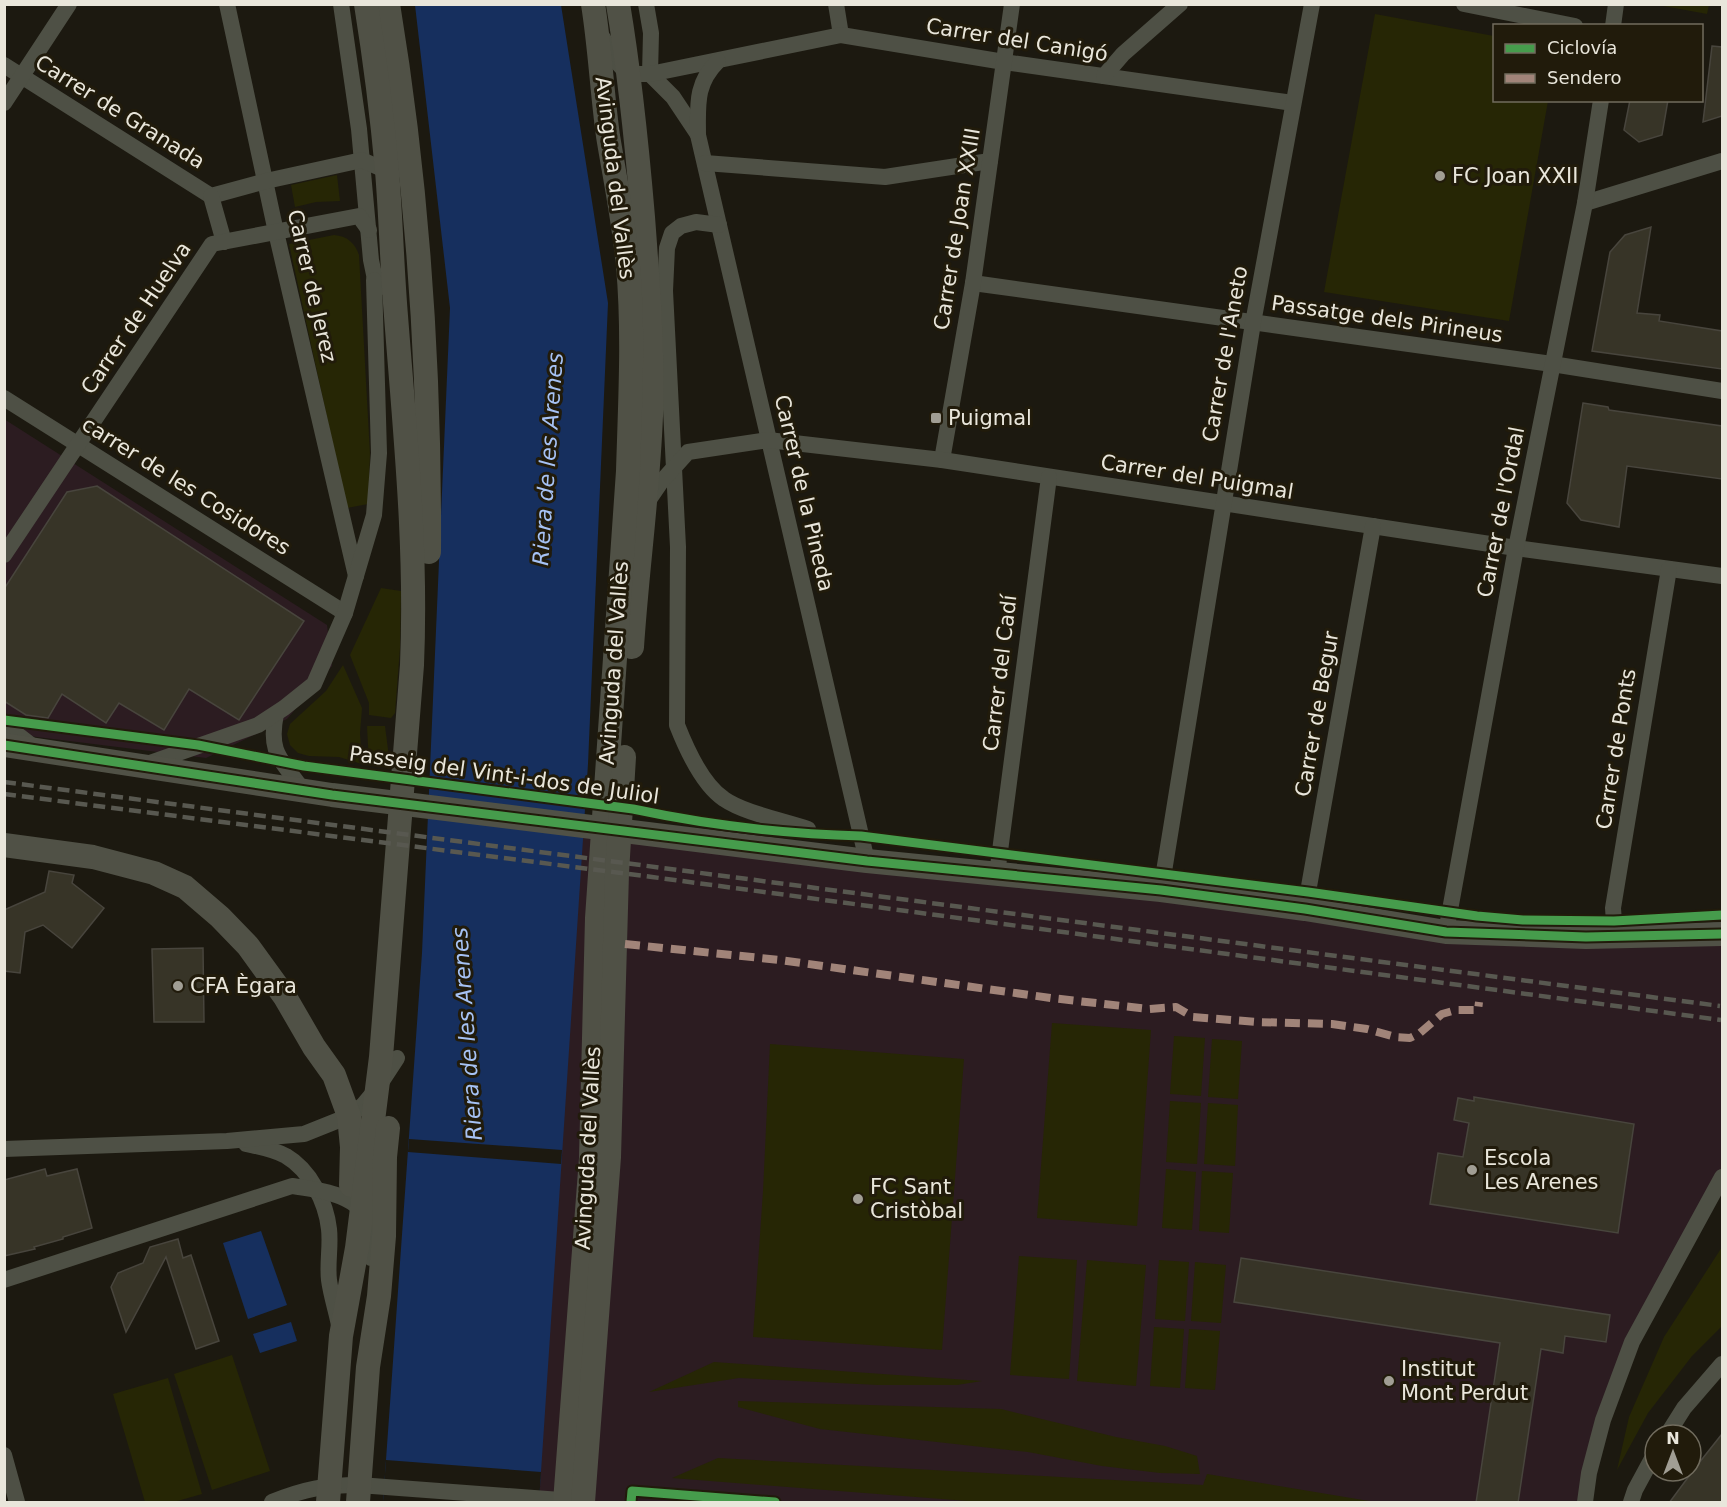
<svg xmlns="http://www.w3.org/2000/svg" width="1727" height="1507" viewBox="0 0 1727 1507" font-family="'DejaVu Sans',sans-serif">
<style>
.industrial{fill:#2c1c21}
.green{fill:#262605}
.water{fill:#162f5e}
.pier{fill:#1c1910}
.building{fill:#373427;stroke:#48453d;stroke-width:1.5}
.lines{fill:none;stroke-linecap:round;stroke-linejoin:round}
.street{stroke:#4e5045;stroke-width:16}
.secondary{stroke:#505146;stroke-width:24}
.rail{stroke:#585850;stroke-width:4.5;stroke-dasharray:12 6;stroke-linecap:butt}
.quiet{stroke:#a18479;stroke-width:8;stroke-dasharray:15 8;stroke-linecap:butt}
.cycleway-casing{stroke:#211b0b;stroke-width:13}
.cycleway{stroke:#469c4c;stroke-width:9}
.poi-dot{fill:#a19e94;stroke:#211b0b;stroke-width:2}
.labels{text-anchor:middle;dominant-baseline:central;stroke-width:6;stroke-linejoin:round;paint-order:stroke}
.street-label{font-size:21px;fill:#e9e6db;stroke:#211b0b}
.poi-label{font-size:21px;fill:#e9e6db;stroke:#211b0b;text-anchor:start}
.water-label{font-size:22px;font-style:italic;fill:#a6c2f4;stroke:#211b0b}
</style>
<rect width="100%" height="100%" fill="#1c1910"/>
<!-- industrial -->
<g class="industrial">
<path d="M 4,419 L 327,625 L 332,666 L 287,719 L 206,758 L 5,733 Z"/>
<path d="M 471,814 L 1321,915 L 1722,935 L 1722,1172 L 1629,1345 L 1586,1502 L 460,1502 Z"/>
</g>
<!-- green -->
<g class="green">
<path d="M 1658,5 L 1709,4 L 1709,5 L 1707,14 Z"/>
<path d="M 1375,14 L 1494,36 L 1494,100 L 1548,101 L 1509,321 L 1324,292 Z"/>
<path d="M 337,175 L 340,201 L 316,202 L 295,207 L 291,185 Z"/>
<path d="M 334,235 C 347,236 355,243 359,255 L 370,454 L 368,504 L 347,508 L 289,244 Z"/>
<path d="M 381,588 L 401,591 L 400,648 L 395,713 L 391,718 L 369,715 L 369,703 L 350,655 Z"/>
<path d="M 343,665 L 362,708 L 360,733 L 362,764 L 339,757 L 309,756 L 298,753 L 290,745 L 287,734 L 290,724 L 326,691 Z"/>
<path d="M 367,726 L 385,726 L 390,765 L 369,764 Z"/>
<path d="M 1052,1023 L 1151,1030 L 1137,1226 L 1037,1218 Z"/>
<path d="M 1174,1036 L 1205,1038 L 1201,1096 L 1170,1094 Z"/>
<path d="M 1212,1039 L 1242,1041 L 1238,1099 L 1208,1097 Z"/>
<path d="M 770,1044 L 964,1059 L 942,1350 L 753,1337 L 763,1191 Z"/>
<path d="M 1170,1101 L 1201,1103 L 1197,1164 L 1166,1162 Z"/>
<path d="M 1208,1103 L 1238,1105 L 1235,1166 L 1204,1164 Z"/>
<path d="M 1166,1169 L 1196,1172 L 1192,1230 L 1162,1228 Z"/>
<path d="M 1202,1171 L 1233,1173 L 1229,1233 L 1199,1231 Z"/>
<path d="M 1722,1247 L 1722,1326 L 1692,1356 L 1648,1413 L 1617,1470 L 1629,1417 L 1664,1337 Z"/>
<path d="M 1019,1256 L 1077,1260 L 1069,1379 L 1010,1375 Z"/>
<path d="M 1087,1260 L 1146,1265 L 1136,1386 L 1077,1381 Z"/>
<path d="M 1159,1260 L 1189,1262 L 1185,1321 L 1155,1319 Z"/>
<path d="M 1195,1262 L 1226,1265 L 1221,1323 L 1191,1321 Z"/>
<path d="M 1154,1327 L 1184,1329 L 1180,1388 L 1150,1386 Z"/>
<path d="M 1189,1329 L 1220,1331 L 1215,1390 L 1185,1388 Z"/>
<path d="M 232,1355 L 270,1471 L 212,1490 L 174,1374 Z"/>
<path d="M 714,1362 L 982,1381 L 957,1385 L 878,1385 L 739,1378 L 649,1392 Z"/>
<path d="M 168,1378 L 202,1494 L 174,1502 L 145,1502 L 113,1394 Z"/>
<path d="M 738,1401 L 1001,1409 L 1116,1437 L 1165,1446 L 1197,1456 L 1200,1474 L 1160,1473 L 1102,1466 L 1028,1452 L 820,1429 L 738,1407 Z"/>
<path d="M 718,1458 L 1203,1485 L 1207,1474 L 1375,1502 L 980,1502 L 672,1478 Z"/>
</g>
<!-- water -->
<g class="water">
<path d="M 415,5 L 561,5 L 608,303 L 588,764 L 539,1502 L 383,1502 L 422,953 L 450,308 Z"/>
<path d="M 261,1231 L 287,1305 L 248,1319 L 223,1243 Z"/>
<path d="M 291,1322 L 297,1341 L 260,1353 L 253,1334 Z"/>
</g>
<!-- pier -->
<g class="pier">
<path d="M 409,1139 L 562,1150 L 561,1164 L 408,1152 Z"/>
<path d="M 386,1460 L 541,1472 L 539,1502 L 383,1502 Z"/>
</g>
<!-- building -->
<g class="building">
<path d="M 1712,46 L 1722,47 L 1722,116 L 1703,122 Z"/>
<path d="M 1630,100 L 1668,100 L 1662,135 L 1639,142 L 1624,130 Z"/>
<path d="M 1651,227 L 1637,313 L 1660,315 L 1659,321 L 1722,331 L 1722,369 L 1592,351 L 1610,252 L 1625,235 Z"/>
<path d="M 1583,403 L 1608,407 L 1609,410 L 1722,426 L 1722,479 L 1627,466 L 1619,527 L 1581,520 L 1567,503 Z"/>
<path d="M 97,486 L 304,621 L 239,720 L 189,689 L 164,730 L 119,703 L 106,723 L 62,694 L 48,718 L 26,715 L 4,701 L 4,589 L 67,492 Z"/>
<path d="M 49,871 L 74,875 L 72,883 L 104,908 L 72,948 L 43,925 L 25,932 L 20,973 L 4,971 L 4,910 L 45,892 Z"/>
<path d="M 203,948 L 204,1022 L 154,1022 L 152,949 Z"/>
<path d="M 1474,1097 L 1634,1124 L 1618,1233 L 1430,1204 L 1438,1153 L 1463,1157 L 1469,1123 L 1454,1120 L 1458,1098 L 1474,1101 Z"/>
<path d="M 45,1169 L 47,1176 L 77,1169 L 92,1228 L 63,1237 L 63,1239 L 34,1247 L 35,1249 L 4,1256 L 4,1180 Z"/>
<path d="M 178,1239 L 183,1258 L 191,1255 L 219,1341 L 196,1349 L 166,1257 L 126,1332 L 111,1287 L 118,1273 L 143,1263 L 150,1247 Z"/>
<path d="M 1241,1258 L 1610,1315 L 1606,1342 L 1565,1336 L 1563,1353 L 1541,1349 L 1518,1503 L 1476,1503 L 1500,1343 L 1234,1302 Z"/>
<path d="M 1722,1434 L 1722,1503 L 1669,1503 L 1695,1468 Z"/>
</g>
<g class="lines">
<!-- street -->
<g class="street">
<path d="M 227,4 L 276,232 L 356,576"/>
<path d="M 341,4 L 359,129 L 371,260 L 377,289"/>
<path d="M 646,4 L 651,33 L 650,74 L 673,97 L 697,133"/>
<path d="M 836,4 L 841,35"/>
<path d="M 1464,4 L 1575,26"/>
<path d="M 1613,26 L 1616,4"/>
<path d="M 603,38 L 612,57 L 628,74 L 650,74 L 841,35 L 1004,62 L 1293,103"/>
<path d="M 718,61 C 695,84 698,105 698,135 L 867,861"/>
<path d="M 4,65 L 211,196 L 266,181 L 362,160 L 387,171 L 391,177"/>
<path d="M 1104,76 L 1123,54 L 1180,4"/>
<path d="M 4,103 L 69,4"/>
<path d="M 705,163 L 885,177 L 990,161"/>
<path d="M 211,196 L 224,242"/>
<path d="M 1585,203 L 1722,161"/>
<path d="M 719,225 L 696,222 L 681,226 L 672,233 L 667,248 L 665,291 L 678,547 L 677,725 C 686,748 703,785 724,799 C 744,813 785,821 808,829"/>
<path d="M 973,283 L 1552,364 L 1722,391"/>
<path d="M 4,398 L 345,613"/>
<path d="M 942,460 L 973,283 L 1012,4"/>
<path d="M 646,504 L 661,482 L 688,452 L 768,440 L 942,460 L 1516,548 L 1722,576"/>
<path d="M 4,555 L 212,244 L 359,216 L 369,230"/>
<path d="M 276,714 C 268,753 281,759 302,789"/>
<path d="M 4,724 L 35,748"/>
<path d="M 144,765 L 258,725 L 284,708 L 314,684 L 345,613 L 374,515 L 379,453 L 374,280"/>
<path d="M 997,874 L 1049,477"/>
<path d="M 1161,890 L 1253,323 L 1312,4"/>
<path d="M 1305,909 L 1373,526"/>
<path d="M 1446,932 L 1516,548 L 1585,203 L 1601,100"/>
<path d="M 1615,936 L 1613,908 L 1669,569"/>
<path d="M 246,1144 C 260,1147 273,1149 286,1156 C 310,1170 326,1202 329,1229 C 331,1246 327,1263 329,1280 C 331,1295 336,1310 339,1325"/>
<path d="M 4,1149 L 227,1141 L 304,1134 L 349,1116 L 363,1105 L 378,1087 L 397,1058"/>
<path d="M 4,1280 L 292,1186 C 319,1190 361,1194 370,1226 C 373,1237 371,1248 371,1258"/>
<path d="M 1667,1435 L 1684,1408 L 1722,1364"/>
<path d="M 4,1455 L 17,1502"/>
<path d="M 272,1502 C 304,1489 325,1485 359,1485 L 574,1501"/>
<path d="M 1585,1502 L 1589,1473 L 1603,1420 L 1632,1342 L 1722,1177"/>
<path d="M 1631,1502 L 1635,1490 L 1655,1453"/>
</g>
<!-- secondary -->
<g class="secondary">
<path d="M 388,4 C 418,185 430,370 429,552"/>
<path d="M 618,4 C 630,75 637,146 643,217 C 648,283 653,350 651,416 C 648,494 637,570 632,647"/>
<path d="M 4,745 L 332,795 L 867,861 L 1161,890 L 1305,909 L 1446,932 L 1586,937 L 1722,934"/>
<path d="M 4,845 L 93,857 L 154,873 L 185,887 L 220,917 L 248,946 L 285,997 L 314,1047 L 334,1075 L 349,1116 L 352,1147 L 351,1185"/>
<path d="M 328,1502 L 341,1336 L 357,1248 L 381,1057 L 412,665 C 417,548 405,433 396,316 C 392,268 391,219 387,171 C 382,115 375,60 366,4"/>
<path d="M 358,1502 L 368,1367 L 379,1296 L 384,1236 L 385,1157 L 388,1128"/>
<path d="M 565,1502 L 591,1158 L 597,918 L 628,471 C 630,403 634,334 628,266 C 624,222 615,179 608,136 C 602,92 600,48 593,4"/>
<path d="M 583,1502 L 609,1157 L 617,873 L 624,757"/>
</g>
<!-- rail -->
<g class="rail">
<path d="M 4,782 L 1720,1006"/>
<path d="M 4,794 L 652,877 L 1721,1020"/>
</g>
<!-- quiet -->
<path class="quiet" d="M 625,944 L 780,960 L 1051,998 L 1149,1009 L 1176,1007 L 1193,1017 L 1257,1022 L 1332,1024 L 1367,1029 L 1396,1037 L 1410,1038 L 1420,1033 L 1442,1014 L 1456,1010 L 1478,1010 L 1479,1002"/>
<defs>
<g id="cycleway">
<path d="M 4,720 L 198,745 L 304,766 L 633,809 C 708,825 785,834 861,836 L 1308,892 L 1477,916 L 1523,920 L 1614,921 L 1722,915"/>
<path d="M 4,745 L 332,795 L 867,861 L 1161,890 L 1305,909 L 1446,932 L 1586,937 L 1722,934"/>
<path d="M 631,1502 L 632,1491 L 775,1502"/>
</g>
</defs>
<!-- cycleway casing -->
<use href="#cycleway" class="cycleway-casing"/>
<!-- cycleway -->
<use href="#cycleway" class="cycleway"/>
</g>
<!-- markers -->
<g class="poi-dot">
<circle cx="1440" cy="176" r="6"/>
<rect x="930" y="412" width="12" height="12" rx="3"/>
<circle cx="178" cy="986" r="6"/>
<circle cx="1472" cy="1170" r="6"/>
<circle cx="858" cy="1199" r="6"/>
<circle cx="1389" cy="1381" r="6"/>
</g>
<g class="labels">
<!-- street labels -->
<g class="street-label">
<text transform="translate(1017 40) rotate(9)">Carrer del Canigó</text>
<text transform="translate(120 112) rotate(32)">Carrer de Granada</text>
<text transform="translate(615 178) rotate(83)">Avinguda del Vallès</text>
<text transform="translate(957 229) rotate(-81)">Carrer de Joan XXIII</text>
<text transform="translate(312 286) rotate(77)">Carrer de Jerez</text>
<text transform="translate(136 318) rotate(-56)">Carrer de Huelva</text>
<text transform="translate(1387 319) rotate(8)">Passatge dels Pirineus</text>
<text transform="translate(1225 354) rotate(-80)">Carrer de l'Aneto</text>
<text transform="translate(1197 477) rotate(9)">Carrer del Puigmal</text>
<text transform="translate(186 486) rotate(32)">carrer de les Cosidores</text>
<text transform="translate(804 493) rotate(77)">Carrer de la Pineda</text>
<text transform="translate(1501 512) rotate(-79)">Carrer de l'Ordal</text>
<text transform="translate(614 663) rotate(-86)">Avinguda del Vallès</text>
<text transform="translate(1000 673) rotate(-83)">Carrer del Cadí</text>
<text transform="translate(1317 714) rotate(-80)">Carrer de Begur</text>
<text transform="translate(1616 749) rotate(-81)">Carrer de Ponts</text>
<text transform="translate(504 775) rotate(8)">Passeig del Vint-i-dos de Juliol</text>
<text transform="translate(588 1148) rotate(-87)">Avinguda del Vallès</text>
</g>
<!-- poi labels -->
<g class="poi-label">
<text x="1452" y="176">FC Joan XXII</text>
<text x="948" y="418">Puigmal</text>
<text x="190" y="986">CFA Ègara</text>
<text x="1484" y="1158">Escola<tspan x="1484" dy="24">Les Arenes</tspan></text>
<text x="870" y="1187">FC Sant<tspan x="870" dy="24">Cristòbal</tspan></text>
<text x="1401" y="1369">Institut<tspan x="1401" dy="24">Mont Perdut</tspan></text>
</g>
<!-- water labels -->
<g class="water-label">
<text transform="translate(548 459) rotate(-86)">Riera de les Arenes</text>
<text transform="translate(467 1034) rotate(-94)">Riera de les Arenes</text>
</g>
</g>
<!-- border -->
<rect width="1727" height="1507" fill="none" stroke="#e9e6db" stroke-width="12"/>
<!-- legend -->
<rect x="1493" y="24" width="210" height="78" fill="#211b0b" stroke="#716c5e" stroke-width="1.5"/>
<rect x="1505" y="44" width="30" height="9" fill="#469c4c" stroke="#716c5e" stroke-width="1.5"/>
<text x="1547" y="54" font-size="18" fill="#e9e6db">Ciclovía</text>
<rect x="1505" y="74" width="30" height="9" fill="#a18479" stroke="#716c5e" stroke-width="1.5"/>
<text x="1547" y="84" font-size="18" fill="#e9e6db">Sendero</text>
<!-- north arrow -->
<g transform="translate(1673 1453)"><circle r="28" fill="#211b0b" stroke="#716c5e" stroke-width="1.5"/>
<path d="M0-4.5L10 22L0 15L-10 22Z" fill="#a19e94"/>
<text y="-9" font-size="16" font-weight="bold" text-anchor="middle" fill="#e9e6db">N</text>
</g>
</svg>
